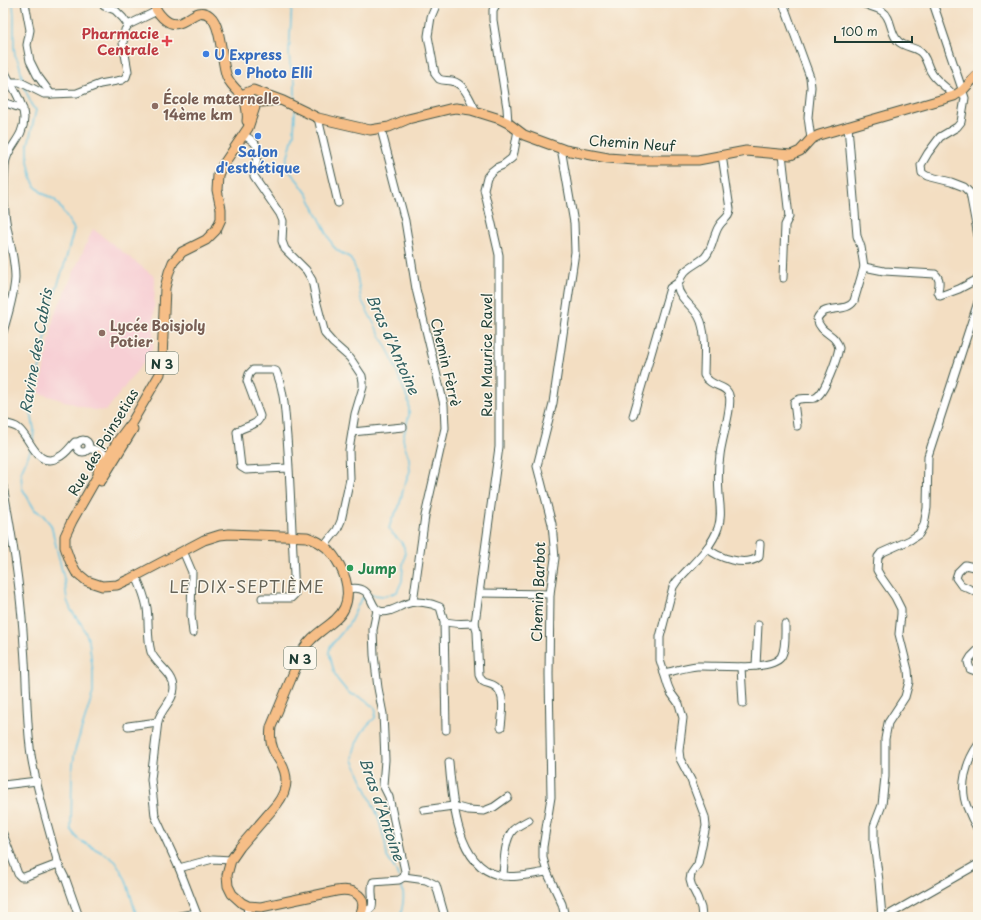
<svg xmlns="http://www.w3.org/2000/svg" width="981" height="920" viewBox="0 0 981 920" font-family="'Playpen Sans',sans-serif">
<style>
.built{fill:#f7cfd4}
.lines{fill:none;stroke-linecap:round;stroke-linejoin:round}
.stream{stroke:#64c4e2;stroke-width:1.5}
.minor-casing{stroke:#3f5549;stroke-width:9}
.major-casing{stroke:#3f5549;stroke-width:11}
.minor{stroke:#fff;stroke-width:7}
.major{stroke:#f6be87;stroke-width:9}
.health-dot{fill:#e0444e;stroke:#fbf7ec;stroke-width:1.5}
.shop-dot{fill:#3f7fe0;stroke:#fbf7ec;stroke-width:1.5}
.education-dot{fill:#8d6e63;stroke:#fbf7ec;stroke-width:1.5}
.leisure-dot{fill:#2e9e5b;stroke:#fbf7ec;stroke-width:1.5}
.labels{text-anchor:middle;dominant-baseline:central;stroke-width:3;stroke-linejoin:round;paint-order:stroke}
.shield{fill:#fbf7ec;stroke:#61756b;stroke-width:1}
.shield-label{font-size:13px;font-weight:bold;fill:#1f3d34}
.health-label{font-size:14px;font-weight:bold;fill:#be3a42;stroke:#fbf7ec;text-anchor:end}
.shop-label{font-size:14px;font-weight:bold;fill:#366cbe;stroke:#fbf7ec;text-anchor:start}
.education-label{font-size:14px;font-weight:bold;fill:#785e54;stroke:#fbf7ec;text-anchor:start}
.street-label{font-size:14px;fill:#1f3d34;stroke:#fbf7ec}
.leisure-label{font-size:14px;font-weight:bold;fill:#27864d;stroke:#fbf7ec;text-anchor:start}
.water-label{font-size:15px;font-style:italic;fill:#305f60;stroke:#fbf7ec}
.quarter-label{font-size:16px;letter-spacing:1px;fill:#666458;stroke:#fbf7ec}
</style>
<rect width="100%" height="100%" fill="#fbf7ec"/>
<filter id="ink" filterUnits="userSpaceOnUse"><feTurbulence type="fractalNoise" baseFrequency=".025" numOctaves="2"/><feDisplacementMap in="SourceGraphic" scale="8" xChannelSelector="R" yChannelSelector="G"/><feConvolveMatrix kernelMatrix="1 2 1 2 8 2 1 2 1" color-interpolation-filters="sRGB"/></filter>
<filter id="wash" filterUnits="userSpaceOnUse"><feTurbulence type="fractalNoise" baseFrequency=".012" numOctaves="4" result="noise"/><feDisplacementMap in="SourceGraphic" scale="16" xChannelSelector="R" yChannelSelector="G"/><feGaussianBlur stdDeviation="0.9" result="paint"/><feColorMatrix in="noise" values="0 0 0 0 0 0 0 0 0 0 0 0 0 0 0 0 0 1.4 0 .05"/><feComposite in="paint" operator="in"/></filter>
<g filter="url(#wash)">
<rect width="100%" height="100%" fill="#f3dec2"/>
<!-- built -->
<path class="built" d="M 93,229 L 155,277 L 153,347 L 146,359 L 106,411 L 93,410 L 39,393 L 54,316 Z"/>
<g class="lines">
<!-- stream -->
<g class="stream">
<path d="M 13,3 L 14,18 L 14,47 L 15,55 L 19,63 L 23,81"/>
<path d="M 292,3 L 289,53 L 290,64 L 295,81 L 295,103"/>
<path d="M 24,86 L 32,106 L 36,110 L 28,145 L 28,161 L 32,179 L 35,186 L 42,193 L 55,200 L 60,207 L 74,229 L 64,266 L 53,299 L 40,366 L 33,394 L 31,412 L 34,429 L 33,441"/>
<path d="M 295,111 L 294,133 L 286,164 L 288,170 L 298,181 L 308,195 L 333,246 L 338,251 L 349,257 L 353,263 L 356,270 L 361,299 L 390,354 L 409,403 L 409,415 L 403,438 L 404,444 L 409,458 L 410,471 L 404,486 L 399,507 L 392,519 L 389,528 L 391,532 L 401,542 L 404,547 L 405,555 L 403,565 L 402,581 L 397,592 L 385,596 L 372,595"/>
<path d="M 31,449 L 21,472 L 22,488 L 35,510 L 42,514 L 51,525 L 65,583 L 67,600 L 71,610 L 82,625 L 89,641 L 93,672 L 93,693 L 75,750 L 72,772 L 71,830 L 79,840 L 110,857 L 116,862 L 126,880 L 137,917"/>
<path d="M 367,596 L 361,599 L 349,624 L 334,642 L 330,647 L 329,652 L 334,672 L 337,679 L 346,690 L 351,694 L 360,697 L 375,708 L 376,711 L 375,718 C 363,727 353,745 353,760 L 378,816 L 385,842 L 387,857 L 395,869 L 398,877"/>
<path d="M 400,882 C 406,894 403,905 400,917"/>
</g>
</g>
</g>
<g filter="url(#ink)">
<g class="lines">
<defs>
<g id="minor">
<path d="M 25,3 L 30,30 L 27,45 L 30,61 L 37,75 L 51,94"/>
<path d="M 104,3 L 104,6 L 115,10 L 123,18 L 128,25"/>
<path d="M 437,3 L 431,17 L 428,36 L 435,74 L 439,79 C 443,81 447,80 452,81 C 465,84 470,100 476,111"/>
<path d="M 497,3 L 493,10 L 493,20 L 507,108 L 508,123"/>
<path d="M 783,3 L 810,77 L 811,87 L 808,117 L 811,139"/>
<path d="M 862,3 C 868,6 876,7 882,11 C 893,18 889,34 899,42 C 905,47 913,47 919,51 C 926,55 927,66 931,72 C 936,82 948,87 954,96"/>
<path d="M 933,3 L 965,98 L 961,122 L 957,127 L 940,137 L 928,153 L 921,165 L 922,173 L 927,176 L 951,182 L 964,187 L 970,193 L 978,236"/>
<path d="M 3,68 C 10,84 23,100 24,118 C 24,139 6,147 5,166 C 4,184 3,203 6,221 C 9,240 15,258 15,278 C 14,297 8,314 3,332"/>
<path d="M 10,82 L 20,82 L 44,94 L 51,94 L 77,93 L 100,84 L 122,80 L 126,77 L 128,71 L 123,43 L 125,30 L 128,25 L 157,11"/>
<path d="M 3,102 L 23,109"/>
<path d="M 318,118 L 338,203"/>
<path d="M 381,129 L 405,221 L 416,289 L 444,405 L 445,428 L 425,516 L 413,602"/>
<path d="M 243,135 C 257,142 260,146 256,163 C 255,168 254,171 254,176 L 280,214 L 283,221 L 282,241 L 285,249 L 306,270 L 312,280 L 316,300 L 325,334 L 333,343 L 350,358 L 362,376 L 363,382 L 363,387 L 355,414 L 349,450 L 350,479 L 341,521 L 337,530 L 325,545"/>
<path d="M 561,148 L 574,223 L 575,252 L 553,403 L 537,466 L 552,524 L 555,558 L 550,594 L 549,674 L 551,797 L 543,847 L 543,858 L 547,872 L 562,904 L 565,917"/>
<path d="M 782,154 L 789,217 L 785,225 L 783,278"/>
<path d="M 864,267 L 884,271 L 935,274 C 941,279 939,285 938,292 L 940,296 L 959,289 L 978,279"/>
<path d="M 633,416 L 670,288 L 680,281"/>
<path d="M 3,423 C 8,424 14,425 18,428 C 31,438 37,470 59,457 C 66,454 70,447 75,442 L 79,442"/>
<path d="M 797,426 L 794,402 C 800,396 807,400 815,398 C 825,394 837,358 839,348 C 836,333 821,335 817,319 C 824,303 846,314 854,301 L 864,267 L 861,247 L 857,236 L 848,126"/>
<path d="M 352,432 L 403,427"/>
<circle cx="83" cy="446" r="6"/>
<path d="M 90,449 C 97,449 108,454 110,460"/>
<path d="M 3,486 C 13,539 21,592 24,646 C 27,682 26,719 31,755 C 37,792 49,828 58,864 L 66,880 L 79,917"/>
<path d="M 707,548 C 718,558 745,567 759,557 L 760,544"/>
<path d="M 183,551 L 192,572 L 191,615 L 193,633"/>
<path d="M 978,568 L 965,565 L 958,572 L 956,578 L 961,585 L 978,593"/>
<path d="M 136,576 C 141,587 145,597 147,608 C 149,622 147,638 151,652 C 156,665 174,673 174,688 C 174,700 161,709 158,721 L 151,779 L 154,806 L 155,816 L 179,868 L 213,859 L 231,860"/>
<path d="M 348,589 C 375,584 368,608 380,611 C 389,614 399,606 406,604 C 416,600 431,603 440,607 L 444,621 C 453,625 465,623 475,623 L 477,632 L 479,675 C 483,686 489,681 496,687 C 506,695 502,716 501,727"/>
<path d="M 480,593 L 550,594"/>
<path d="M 262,598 L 291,598 L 295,594 C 292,542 291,489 287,437 C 285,415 285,392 276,371 L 272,370 L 253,370 L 249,374 L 247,381 L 260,416 C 258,427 244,425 237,432 L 241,467 L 246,470 L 289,468"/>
<path d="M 444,621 L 446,730"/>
<path d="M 475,623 L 499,447 L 499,255 L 484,189 L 487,177 L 491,172 L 496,168 L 503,165 L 512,158 L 514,152 L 518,130"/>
<path d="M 978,650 L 971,657 L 968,662 L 970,669 L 978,672"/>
<path d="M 756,666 L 758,625"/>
<path d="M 741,667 L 743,703"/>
<path d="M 664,673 C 674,671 686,667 697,666 C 714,665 770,672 781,657 C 786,649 785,634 785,624"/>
<path d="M 128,726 L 158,722"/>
<path d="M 978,745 C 966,762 959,787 967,807 C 970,815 974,823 978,830"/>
<path d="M 449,762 C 452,797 456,865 498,875 C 513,879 532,874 547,872"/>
<path d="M 3,785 L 37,781"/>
<path d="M 424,810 L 453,806 L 468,810 L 484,811 L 494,807 L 508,797"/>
<path d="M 3,834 L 18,874 L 21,877 L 24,877 L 58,864"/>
<path d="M 179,868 L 198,917"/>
<path d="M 503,876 C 504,864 504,840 513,830 C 517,826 524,823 529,820"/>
<path d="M 404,877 L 426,880 L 436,885 L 445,917"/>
<path d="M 363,909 L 369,910 L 372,907 C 374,899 370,890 373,882 L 399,880 L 404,877 L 405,871 L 389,797 L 383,785 L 385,760 L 384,735 L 383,714 L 378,688 L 374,655 L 373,630 L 377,610"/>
<path d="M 175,917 L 196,913"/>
<path d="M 247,917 L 248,906"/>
<path d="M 702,917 L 701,908 L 697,897 L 692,887 L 690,880 L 691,874 L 698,864 L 706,826 L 705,817 L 691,780 L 680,759 L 679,751 L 683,718 L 679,704 L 671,693 L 668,686 L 660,660 L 660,637 L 673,587 L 677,581 C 691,565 711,549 718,528 C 722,517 720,506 719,495 C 718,481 718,468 720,455 C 721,442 733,405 729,395 C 726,384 711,388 704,375 C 704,358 707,332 699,317 C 695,308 676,296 678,285 C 682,268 695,266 705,257 C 713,249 713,235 719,226 C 723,219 730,218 730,209 L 722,155"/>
<path d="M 882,917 L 879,881 L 874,842 L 874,826 L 882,805 L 885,777 L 885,739 L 888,723 L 905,697 L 909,682 L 908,670 L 899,634 L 901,614 L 901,609 L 895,597 L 881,577 L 877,570 L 878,557 L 881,553 L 910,540 L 919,534 L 924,525 L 927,508 L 928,456 L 978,302"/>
<path d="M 885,917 L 978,864"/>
</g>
<g id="major">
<path d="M 154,3 C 155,9 159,14 163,18 C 183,37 193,2 210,16 C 222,26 221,62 227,77 C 231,86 238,91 245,98"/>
<path d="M 262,102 L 278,100"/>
<path d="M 255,107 L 248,128 L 221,168 L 218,175 L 217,190 L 221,209 L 221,219 L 216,230 L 206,240 L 182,252 L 173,262 L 169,272 L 165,288 L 162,359 L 160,374 L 132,422 L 117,442 L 72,521 L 65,536 L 65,547 L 70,561 L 76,572 L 87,581 L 102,586 L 117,585 L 130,579 L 204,540 L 220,535 L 229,534 L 307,537 C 324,543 331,550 340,566 C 349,583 352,605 336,619 C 324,630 311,636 303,650 L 271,727 C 270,735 270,742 273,749 C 275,754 278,758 281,763 C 289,777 287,791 277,804 L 240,847 L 231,860 L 227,875 L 228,886 L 232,894 L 242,903 L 248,906 L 261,907 L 336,891 C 355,888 370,897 359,917"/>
<path d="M 247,121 C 249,110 243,102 246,93 L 253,90 L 283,101 L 318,118 L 370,130 L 389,127 L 408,119 L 449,109 L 456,108 L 471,110 L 500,119 L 508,123 L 524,135 L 565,150 L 608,158 L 635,160 L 698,160 L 746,151 L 791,155 L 800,151 L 811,139 L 819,135 L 954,96 L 963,90 L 978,74"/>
<path d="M 98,472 L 100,465 L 99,455"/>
<path d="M 101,481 L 133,429"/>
</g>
</defs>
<!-- minor casing -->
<use href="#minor" class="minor-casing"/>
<!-- major casing -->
<use href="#major" class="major-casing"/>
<!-- minor -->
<use href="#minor" class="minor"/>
<!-- major -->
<use href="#major" class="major"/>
</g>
</g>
<!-- markers -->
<path class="health-dot" d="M165 35h4v4h4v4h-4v4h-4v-4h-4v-4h4z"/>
<g class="shop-dot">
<circle cx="206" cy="54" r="4"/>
<circle cx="238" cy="72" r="4"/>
<circle cx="258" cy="136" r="4"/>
</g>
<g class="education-dot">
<circle cx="155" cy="106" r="4"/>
<circle cx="102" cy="333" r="4"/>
</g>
<circle class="leisure-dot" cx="350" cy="568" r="4"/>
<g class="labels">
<!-- shield labels -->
<g class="shield">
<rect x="146" y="352" width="32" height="22" rx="3"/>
<rect x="284" y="647" width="32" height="22" rx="3"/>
</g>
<g class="shield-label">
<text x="162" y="363">N 3</text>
<text x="300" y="658">N 3</text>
</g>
<!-- health labels -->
<g class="health-label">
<text x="159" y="33">Pharmacie<tspan x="159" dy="16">Centrale</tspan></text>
</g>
<!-- shop labels -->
<g class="shop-label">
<text x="214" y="54">U Express</text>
<text x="246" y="72">Photo Elli</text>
<text x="258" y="151" text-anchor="middle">Salon<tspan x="258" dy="16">d'esthétique</tspan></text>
</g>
<!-- education labels -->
<g class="education-label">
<text x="163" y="98">École maternelle<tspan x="163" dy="16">14ème km</tspan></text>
<text x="110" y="325">Lycée Boisjoly<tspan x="110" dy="16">Potier</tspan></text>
</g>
<!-- street labels -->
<g class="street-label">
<text transform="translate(632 143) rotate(4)">Chemin Neuf</text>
<text transform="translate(486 355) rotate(-90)">Rue Maurice Ravel</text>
<text transform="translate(446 362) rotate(77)">Chemin Fèrrè</text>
<text transform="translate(103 442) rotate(-59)">Rue des Poinsetias</text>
<text transform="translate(538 592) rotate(-88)">Chemin Barbot</text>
</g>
<!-- leisure labels -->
<g class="leisure-label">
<text x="358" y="568">Jump</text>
</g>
<!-- water labels -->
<g class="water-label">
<text transform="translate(394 344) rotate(66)">Bras d'Antoine</text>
<text transform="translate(35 351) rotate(-80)">Ravine des Cabris</text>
<text transform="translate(383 809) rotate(71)">Bras d'Antoine</text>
</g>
<!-- quarter labels -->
<g class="quarter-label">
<text x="247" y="586">LE DIX-SEPTIÈME</text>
</g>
</g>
<!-- margin -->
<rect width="981" height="920" fill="none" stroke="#fbf7ec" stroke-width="16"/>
<!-- scale -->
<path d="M835 36v6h77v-6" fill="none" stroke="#1f3d34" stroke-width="2"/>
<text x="841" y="36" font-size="12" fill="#1f3d34" stroke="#fbf7ec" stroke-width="3" paint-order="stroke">100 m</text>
</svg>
